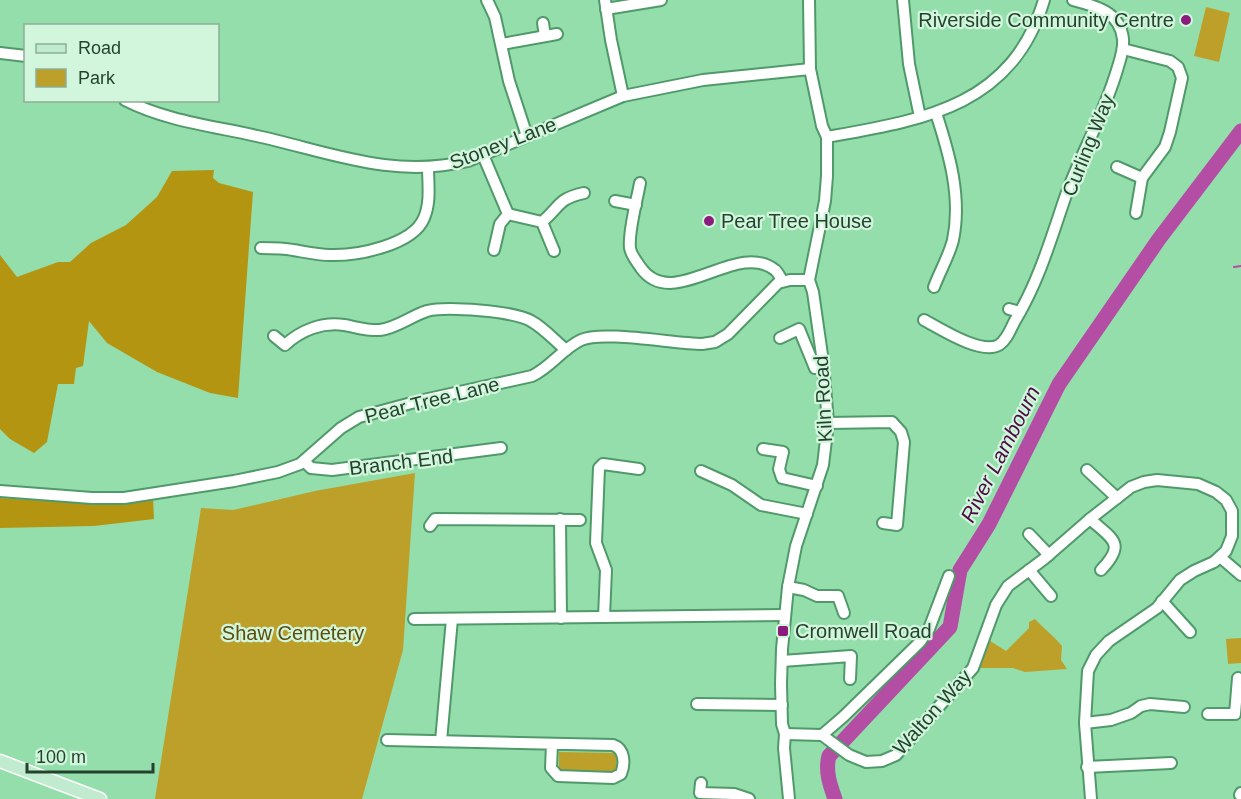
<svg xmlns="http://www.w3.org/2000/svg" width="1241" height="799" viewBox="0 0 1241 799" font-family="Arial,sans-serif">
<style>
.green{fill:#bda02a}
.forest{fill:#b39511}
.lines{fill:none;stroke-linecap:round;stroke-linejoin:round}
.stream{stroke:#b44da4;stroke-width:2}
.river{stroke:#b44da4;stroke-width:15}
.minor-casing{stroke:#50996a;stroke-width:14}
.major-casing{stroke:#fff;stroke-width:15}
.minor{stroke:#fff;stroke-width:10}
.major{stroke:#c1ebce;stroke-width:12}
.poi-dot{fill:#8c1b7e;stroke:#d2f6dc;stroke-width:2}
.labels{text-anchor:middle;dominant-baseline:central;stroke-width:4.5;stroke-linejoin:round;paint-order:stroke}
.poi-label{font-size:20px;fill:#24432f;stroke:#d2f6dc;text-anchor:start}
.street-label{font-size:20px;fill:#24432f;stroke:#d2f6dc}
.park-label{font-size:20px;fill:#5c4d0e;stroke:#d2f6dc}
.water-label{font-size:21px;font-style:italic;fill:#4e0a45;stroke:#d2f6dc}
</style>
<rect width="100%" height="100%" fill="#94deac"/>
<!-- green -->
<g class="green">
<path d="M 1206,7 L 1230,13 L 1219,62 L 1194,56 Z"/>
<path d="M 415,473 L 403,650 L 362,799 L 155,799 L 201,508 L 233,510 L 315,491 Z"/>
<path d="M 1035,619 C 1044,629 1054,636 1062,646 L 1061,660 L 1067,669 L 1025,672 L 1013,668 L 973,668 L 984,637 L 1006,651 L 1029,628 L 1029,622 Z"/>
<path d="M 1241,638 L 1241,663 L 1228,664 L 1226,639 Z"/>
<path d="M 559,752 L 617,753 L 616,772 L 559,771 Z"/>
</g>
<!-- forest -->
<g class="forest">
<path d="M 214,170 L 213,178 L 219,183 L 253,192 L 238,398 L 210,393 L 157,372 L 107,343 L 89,321 L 83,366 L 76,368 L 74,384 L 58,384 L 47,442 L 34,453 L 10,439 L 0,429 L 0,255 L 17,277 L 58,262 L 70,262 L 91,243 L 126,225 L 157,197 L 172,171 Z"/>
<path d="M 0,498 L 80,503 L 153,498 L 154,519 L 94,526 L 0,528 Z"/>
</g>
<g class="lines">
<!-- stream -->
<path class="stream" d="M 1234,267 L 1241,266"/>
<!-- river -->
<path class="river" d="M 835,799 C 830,785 825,771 829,756 L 950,627 L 960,570 L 989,524 L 1059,384 L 1159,239 L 1241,131"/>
<defs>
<g id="minor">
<path d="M 487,0 L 495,17 L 509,81 L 527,136"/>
<path d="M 605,0 L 611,40 L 623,96"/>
<path d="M 903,0 L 909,64 L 920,117"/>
<path d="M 606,9 L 661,0"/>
<path d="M 543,23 L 545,36"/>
<path d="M 502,44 L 557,34"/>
<path d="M 1123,49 L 1170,61 L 1178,67 L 1182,78 L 1170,132 L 1165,147 L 1142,178 L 1136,213"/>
<path d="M 0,53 L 26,56"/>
<path d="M 125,100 C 166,121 213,126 257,136 C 330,152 391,179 468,161 L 623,96 L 703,80 L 810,69"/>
<path d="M 827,137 C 923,120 1012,107 1044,0"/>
<path d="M 483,155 L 508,214 L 500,224 L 494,250"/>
<path d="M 1117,167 L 1142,178"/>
<path d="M 640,183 C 637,200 628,232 630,248 C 631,255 637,262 641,268 C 673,313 737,239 775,270 C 778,272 780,278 783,281"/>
<path d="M 615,201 L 636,205"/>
<path d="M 508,214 L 542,222 L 554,251"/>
<path d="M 542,222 C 561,206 557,199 584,193"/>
<path d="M 261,248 C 271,248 283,248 293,250 C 305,252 318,255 330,255 C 357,256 413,245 424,218 C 431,202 428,183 428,167"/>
<path d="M 934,287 C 940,271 949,256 953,240 C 962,197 949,153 936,113"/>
<path d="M 1009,309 L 1020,312"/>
<path d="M 924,320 C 941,329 981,355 999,345 C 1008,339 1011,327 1016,319 C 1040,279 1052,235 1067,192 C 1083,150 1104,114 1117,70 C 1120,60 1124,50 1123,39 C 1120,12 1096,6 1073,0"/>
<path d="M 274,336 L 285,345 C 301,330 322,322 344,325 C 356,327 368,331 380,330 C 397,328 411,316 427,311 C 446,306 514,311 531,321 C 544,328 555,341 566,350"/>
<path d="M 780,338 L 799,329 L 815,368 L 823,368"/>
<path d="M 828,423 L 892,422 L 901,432 L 904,442 L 897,525 L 883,523"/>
<path d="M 763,449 L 783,452 L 779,469 L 782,478 L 817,486"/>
<path d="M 304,461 L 311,468 L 332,470 L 501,448"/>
<path d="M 1087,470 L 1117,498"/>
<path d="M 701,471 L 732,485 L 761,505 L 807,514"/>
<path d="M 0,491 L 92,498 L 124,498 L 234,481 L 278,472 L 300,464 L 341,428 L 359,417 L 419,401 L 532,376 C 551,367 562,349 581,340 C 602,330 675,344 702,344 L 715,342 L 728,334 L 778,283 L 790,280 L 809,280"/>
<path d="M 560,519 L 561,618"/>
<path d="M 1090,519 C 1112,539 1127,543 1101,570"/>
<path d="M 430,526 L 435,519 L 580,520"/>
<path d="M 1029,534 L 1049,555"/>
<path d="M 1220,557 L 1241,575"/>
<path d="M 1029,570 L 1051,596"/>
<path d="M 788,587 L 804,590 L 817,596 L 838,596 L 844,613"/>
<path d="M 1162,601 L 1190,632"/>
<path d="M 604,617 L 606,570 L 596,543 L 599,468 L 603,464 L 639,469"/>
<path d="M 414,619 L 785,615"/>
<path d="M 782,661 L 851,656 L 850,679"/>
<path d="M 697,704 L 782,705"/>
<path d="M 1208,714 L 1235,714 L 1238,678"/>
<path d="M 1085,723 L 1111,720 L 1131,713 L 1141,706 L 1150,704 L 1184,707"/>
<path d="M 785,734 L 822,735 L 849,755 L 866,762 L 882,761 L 896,755 L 973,668 L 996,605 L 1008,586 L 1044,559 L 1090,519 L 1131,487 L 1144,482 L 1157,480 L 1198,484 L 1216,492 L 1226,500 L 1232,511 L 1232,536 L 1226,551 L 1214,562 L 1194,571 L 1180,580 L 1157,608 L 1109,641 L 1096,655 L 1088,671 L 1085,723 L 1091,799"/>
<path d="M 822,735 L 843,717 L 920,642 L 929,629 L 949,576"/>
<path d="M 387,740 L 613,745 C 625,749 625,764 621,774 L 613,778 L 558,776 L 551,768 L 552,744"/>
<path d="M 441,741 L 452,619"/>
<path d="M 1087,767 L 1171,763"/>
<path d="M 701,783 L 700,793 L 734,794 L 749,799"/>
<path d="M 1240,795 L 1241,793"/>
<path d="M 789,799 L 784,748 L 785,734 L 782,724 L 781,684 L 782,649 L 788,587 L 796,546 L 823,465 L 828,423 L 823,362 L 813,292 L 809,280 L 825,201 L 827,176 L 827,137 L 822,126 L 810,69 L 809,0"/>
</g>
<path id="major" d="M 0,761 L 100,799"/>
</defs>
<!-- minor casing -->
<use href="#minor" class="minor-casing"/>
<!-- major casing -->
<use href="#major" class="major-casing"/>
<!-- minor -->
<use href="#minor" class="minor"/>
<!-- major -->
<use href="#major" class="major"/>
</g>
<!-- markers -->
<g class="poi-dot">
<circle cx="1186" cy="20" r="6"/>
<circle cx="709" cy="221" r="6"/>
<rect x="777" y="625" width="12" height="12" rx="3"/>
</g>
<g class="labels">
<!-- poi labels -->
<g class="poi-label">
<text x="1174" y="20" text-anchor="end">Riverside Community Centre</text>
<text x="721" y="221">Pear Tree House</text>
<text x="795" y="631">Cromwell Road</text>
</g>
<!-- street labels -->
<g class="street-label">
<text transform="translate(503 143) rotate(-21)">Stoney Lane</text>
<text transform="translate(1088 145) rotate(-68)">Curling Way</text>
<text transform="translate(823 399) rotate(-93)">Kiln Road</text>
<text transform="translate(432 400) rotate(-14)">Pear Tree Lane</text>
<text transform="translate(401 462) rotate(-7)">Branch End</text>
<text transform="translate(932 712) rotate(-48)">Walton Way</text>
</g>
<!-- park labels -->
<g class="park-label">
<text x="293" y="633">Shaw Cemetery</text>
</g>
<!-- water labels -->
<g class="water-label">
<text transform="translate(1000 454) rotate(-63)">River Lambourn</text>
</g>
</g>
<!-- legend -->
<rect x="24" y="24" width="195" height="78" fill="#d2f6dc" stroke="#8cae97" stroke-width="1.5"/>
<rect x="36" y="44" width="30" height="9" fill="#c1ebce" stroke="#8cae97" stroke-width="1.5"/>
<text x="78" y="54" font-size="18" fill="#24432f">Road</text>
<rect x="36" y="69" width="30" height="18" fill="#bda02a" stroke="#8cae97" stroke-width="1.5"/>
<text x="78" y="84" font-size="18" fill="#24432f">Park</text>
<!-- scale -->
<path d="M27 763v9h126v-9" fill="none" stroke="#24432f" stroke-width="3"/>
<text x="36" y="763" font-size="18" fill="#24432f" stroke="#d2f6dc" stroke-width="4.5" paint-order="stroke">100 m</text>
</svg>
